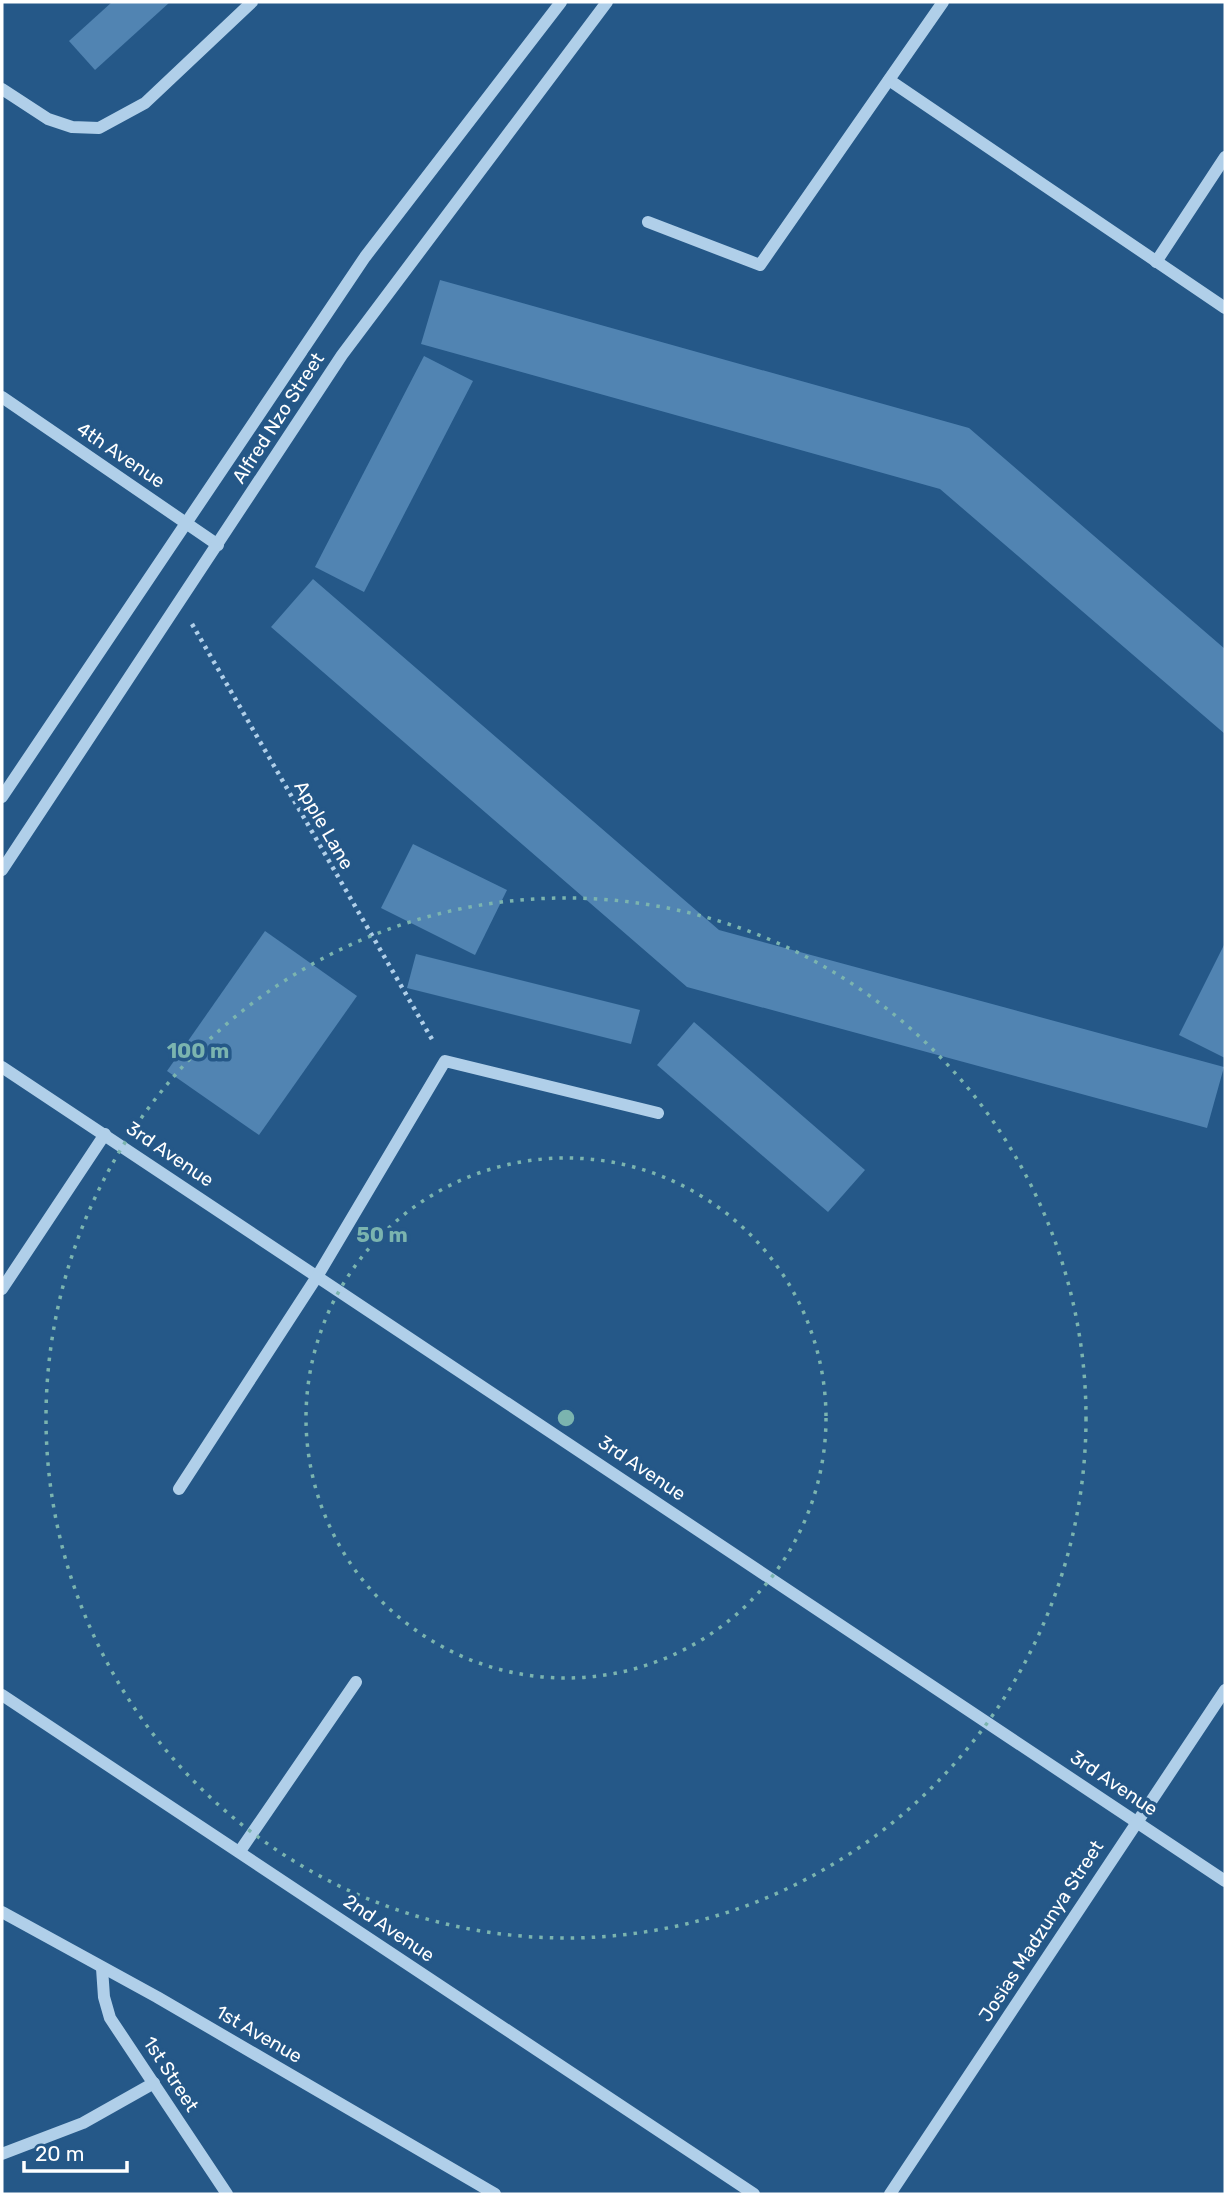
<svg xmlns="http://www.w3.org/2000/svg" width="1227" height="2196" viewBox="0 0 1227 2196" font-family="Rubik,sans-serif">
<style>
.building{fill:#5184b2}
.lines{fill:none;stroke-linecap:round;stroke-linejoin:round}
.path{stroke:#b0cfe9;stroke-width:4.5;stroke-dasharray:3.5 5;stroke-linecap:butt}
.minor{stroke:#b0cfe9;stroke-width:12}
.ring{fill:none;stroke:#7bb4af;stroke-width:3.5;stroke-dasharray:3.5 7}
.labels{text-anchor:middle;dominant-baseline:central;stroke-width:7;stroke-linejoin:round;paint-order:stroke}
.street-label{font-size:19px;fill:#fff;stroke:#255888}
.centre{fill:#7bb4af;stroke:#255888;stroke-width:3.5}
.ring-label{font-size:21px;text-anchor:middle;font-weight:bold;fill:#7bb4af;stroke:#255888;stroke-width:7;stroke-linejoin:round;paint-order:stroke}
</style>
<rect width="100%" height="100%" fill="#255888"/>
<!-- building -->
<g class="building">
<path d="M 112,2 L 170,2 L 95,70 L 69,41 Z"/>
<path d="M 440,280 L 969,428 L 1225,649 L 1225,734 L 940,489 L 421,344 Z"/>
<path d="M 424,356 L 473,381 L 364,592 L 315,567 Z"/>
<path d="M 313,579 L 719,930 L 1224,1067 L 1207,1128 L 687,987 L 271,627 Z"/>
<path d="M 413,844 L 507,890 L 475,955 L 381,908 Z"/>
<path d="M 265,931 L 357,996 L 259,1135 L 167,1071 Z"/>
<path d="M 1225,943 L 1225,1058 L 1179,1035 Z"/>
<path d="M 416,954 L 640,1010 L 631,1044 L 407,988 Z"/>
<path d="M 694,1022 L 865,1170 L 828,1212 L 657,1065 Z"/>
</g>
<g class="lines">
<!-- path -->
<path class="path" d="M 192,624 L 433,1041"/>
<!-- minor -->
<g class="minor">
<path d="M 889,80 L 1225,308"/>
<path d="M 2,89 L 48,119 L 72,127 L 99,128 L 145,103 L 252,2"/>
<path d="M 648,222 L 760,265 L 943,2"/>
<path d="M 1156,262 L 1225,157"/>
<path d="M 2,397 L 218,545"/>
<path d="M 2,797 L 365,257 L 561,2"/>
<path d="M 2,870 L 342,355 L 607,2"/>
<path d="M 2,1067 L 1225,1881"/>
<path d="M 2,1289 L 105,1134"/>
<path d="M 179,1489 L 318,1275 L 445,1061 L 658,1113"/>
<path d="M 2,1695 L 754,2194"/>
<path d="M 240,1851 L 356,1682"/>
<path d="M 2,1912 L 157,1997 L 495,2194"/>
<path d="M 102,1968 L 104,1997 L 110,2018 L 227,2194"/>
<path d="M 2,2154 L 83,2123 L 154,2083"/>
<path d="M 890,2194 L 1225,1690"/>
</g>
</g>
<!-- distance rings -->
<g class="ring">
<circle cx="566" cy="1418" r="260"/>
<circle cx="566" cy="1418" r="520"/>
</g>
<g class="labels">
<!-- street labels -->
<g class="street-label">
<text transform="translate(278 418) rotate(-57)">Alfred Nzo Street</text>
<text transform="translate(121 455) rotate(34)">4th Avenue</text>
<text transform="translate(324 825) rotate(60)">Apple Lane</text>
<text transform="translate(170 1154) rotate(34)">3rd Avenue</text>
<text transform="translate(642 1468) rotate(34)">3rd Avenue</text>
<text transform="translate(1114 1783) rotate(34)">3rd Avenue</text>
<text transform="translate(389 1928) rotate(34)">2nd Avenue</text>
<text transform="translate(1041 1931) rotate(-57)">Josias Madzunya Street</text>
<text transform="translate(259 2034) rotate(30)">1st Avenue</text>
<text transform="translate(171 2074) rotate(57)">1st Street</text>
</g>
</g>
<circle cx="566" cy="1418" r="10" class="centre"/>
<g class="ring-label">
<text x="198" y="1058">100 m</text>
<text x="382" y="1242">50 m</text>
</g>
<!-- border -->
<rect width="1227" height="2196" fill="none" stroke="#ffffff" stroke-width="7"/>
<!-- scale -->
<path d="M24 2161v10h103v-10" fill="none" stroke="#ffffff" stroke-width="3.5"/>
<text x="35" y="2161" font-size="21" fill="#ffffff" stroke="#255888" stroke-width="5" paint-order="stroke">20 m</text>
</svg>
